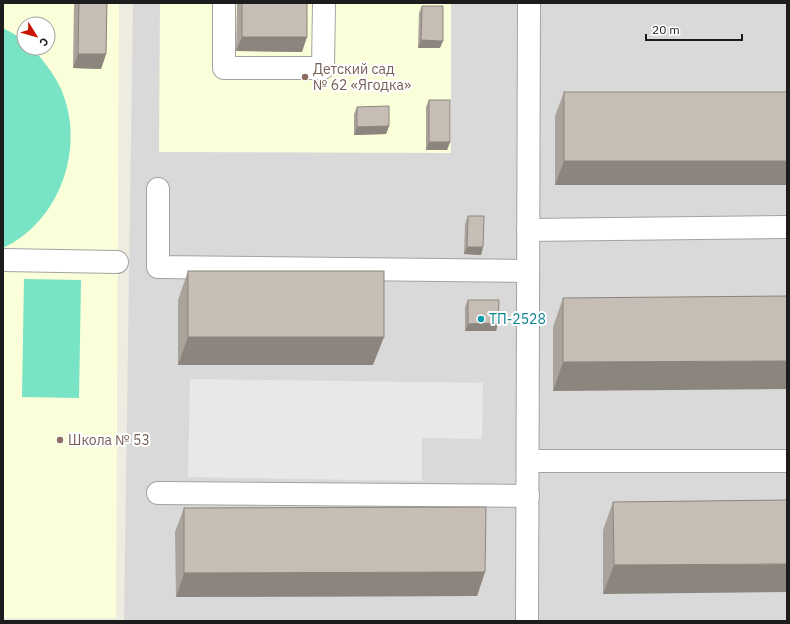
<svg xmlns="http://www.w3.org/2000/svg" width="790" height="624" viewBox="0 0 790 624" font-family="'IBM Plex Sans',sans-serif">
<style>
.residential{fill:#dad9d9}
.education{fill:#fbffd9;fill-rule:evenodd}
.pitch{fill:#78e4c5}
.parking{fill:#e8e8e8}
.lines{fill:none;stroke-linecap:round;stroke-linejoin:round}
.minor-casing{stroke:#a3a3a3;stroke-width:24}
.minor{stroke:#fff;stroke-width:22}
.wall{fill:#aaa39b}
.shaded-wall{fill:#8b857e}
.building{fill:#c6beb4;stroke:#8b857e}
.education-dot{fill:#8d6e63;stroke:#fff;stroke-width:1.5}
.culture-dot{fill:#0f9aa8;stroke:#fff;stroke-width:1.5}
.labels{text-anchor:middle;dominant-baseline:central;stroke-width:4;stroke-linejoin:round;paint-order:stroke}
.education-label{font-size:14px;fill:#785e54;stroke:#fff;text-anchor:start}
.culture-label{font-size:14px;fill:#0d838f;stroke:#fff;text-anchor:start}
</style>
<rect width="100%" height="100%" fill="#eeebe1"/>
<!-- residential -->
<path class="residential" d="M 133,3 L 787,3 L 787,621 L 124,621 Z"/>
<!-- education -->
<g class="education">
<path d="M 3,3 L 119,3 L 116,618 L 3,618 ZM 24,24 L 48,24 L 48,48 L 24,48 Z"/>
<path d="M 160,3 L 451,3 L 451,153 L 159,152 Z"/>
</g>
<!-- pitch -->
<g class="pitch">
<path d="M 3,28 L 14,34 L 24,41 L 24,48 L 33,49 C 44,61 54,74 61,89 C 86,146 61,221 3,248 Z"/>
<path d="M 24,279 L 81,280 L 79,398 L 22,397 Z"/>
</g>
<!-- parking -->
<path class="parking" d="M 190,379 L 483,383 L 482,439 L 422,438 L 422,481 L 188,477 Z"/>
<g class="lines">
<defs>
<g id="minor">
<path d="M 224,3 L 224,68 L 323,68 L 324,3"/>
<path d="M 158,189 L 158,267 L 528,271"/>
<path d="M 528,230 L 787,227"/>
<path d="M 3,260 L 117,262"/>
<path d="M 528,461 L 787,461"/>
<path d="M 158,493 L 528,496"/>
<path d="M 527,621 L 529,3"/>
</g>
</defs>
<!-- minor casing -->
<use href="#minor" class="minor-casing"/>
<!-- minor -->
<use href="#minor" class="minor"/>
</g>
<!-- wall -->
<g class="wall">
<path d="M 74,3 L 107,3 L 106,54 L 101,69 L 73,68 Z"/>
<path d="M 237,3 L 307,3 L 302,52 L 236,51 Z"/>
<path d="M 422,6 L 440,48 L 418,48 L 419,13 Z"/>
<path d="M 564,92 L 787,92 L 787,185 L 555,185 L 555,116 Z"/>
<path d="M 429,100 L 450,142 L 447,150 L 426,150 L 426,107 Z"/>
<path d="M 357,107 L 389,126 L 386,134 L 354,135 L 354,114 Z"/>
<path d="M 468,216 L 483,247 L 481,255 L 464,254 L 465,224 Z"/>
<path d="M 188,271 L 373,365 L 178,365 L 178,300 Z"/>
<path d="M 787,296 L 553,391 L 553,327 L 563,298 Z"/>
<path d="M 468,300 L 498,323 L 496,331 L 465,331 L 465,307 Z"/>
<path d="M 787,500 L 603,594 L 603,530 L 613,502 Z"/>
<path d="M 184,508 L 485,572 L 477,596 L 176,597 L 175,532 Z"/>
</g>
<!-- shaded-wall -->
<g class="shaded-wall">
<path d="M 242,37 L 307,37 L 302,52 L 236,51 Z"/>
<path d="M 421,40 L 443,41 L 440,48 L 418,48 Z"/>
<path d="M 78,54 L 106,54 L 101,69 L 73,68 Z"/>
<path d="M 389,126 L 386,134 L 354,135 L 357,127 Z"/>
<path d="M 429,142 L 450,142 L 447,150 L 426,150 Z"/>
<path d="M 564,161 L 787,161 L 787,185 L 555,185 Z"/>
<path d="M 467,247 L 483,247 L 481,255 L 464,254 Z"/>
<path d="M 498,323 L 496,331 L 465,331 L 468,324 Z"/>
<path d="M 188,337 L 384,337 L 373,365 L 178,365 Z"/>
<path d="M 787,361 L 787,389 L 553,391 L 563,362 Z"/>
<path d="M 787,564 L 787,592 L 603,594 L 614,565 Z"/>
<path d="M 485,572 L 477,596 L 176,597 L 184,573 Z"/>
</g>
<!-- building -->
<g class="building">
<path d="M 79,3 L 107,3 L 106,54 L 78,54 Z"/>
<rect x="242" y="3" width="65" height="34"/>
<path d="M 422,6 L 443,6 L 443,41 L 421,40 Z"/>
<rect x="564" y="92" width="223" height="69"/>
<rect x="429" y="100" width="21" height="42"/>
<path d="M 389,106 L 389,126 L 357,127 L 357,107 Z"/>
<path d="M 468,216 L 484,216 L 483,247 L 467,247 Z"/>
<rect x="188" y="271" width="196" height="66"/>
<path d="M 787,296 L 787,361 L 563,362 L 563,298 Z"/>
<path d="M 468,300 L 499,300 L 498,323 L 468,324 Z"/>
<path d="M 787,500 L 787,564 L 614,565 L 613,502 Z"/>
<path d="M 486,507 L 485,572 L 184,573 L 184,508 Z"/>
</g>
<!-- markers -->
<g class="education-dot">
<circle cx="305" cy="77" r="4"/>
<circle cx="60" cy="440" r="4"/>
</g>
<circle class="culture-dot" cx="481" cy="319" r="4"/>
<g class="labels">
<!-- education labels -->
<g class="education-label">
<text x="313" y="69">Детский сад<tspan x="313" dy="16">№ 62 «Ягодка»</tspan></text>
<text x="68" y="440">Школа № 53</text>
</g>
<!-- culture labels -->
<g class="culture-label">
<text x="489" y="319">ТП-2528</text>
</g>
</g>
<!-- border -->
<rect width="790" height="624" fill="none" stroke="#1c1c1c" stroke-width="8"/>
<!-- north arrow -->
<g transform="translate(36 36) rotate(127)"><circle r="19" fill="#ffffff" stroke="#a4a4a4"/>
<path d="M0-3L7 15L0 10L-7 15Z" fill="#c81400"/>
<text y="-6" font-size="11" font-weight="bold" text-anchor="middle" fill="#1c1c1c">С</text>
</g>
<!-- scale -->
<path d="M646 34v6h96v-6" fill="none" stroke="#1c1c1c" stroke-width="2"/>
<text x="652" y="34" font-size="12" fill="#1c1c1c" stroke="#ffffff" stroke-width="3" paint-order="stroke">20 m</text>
</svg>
